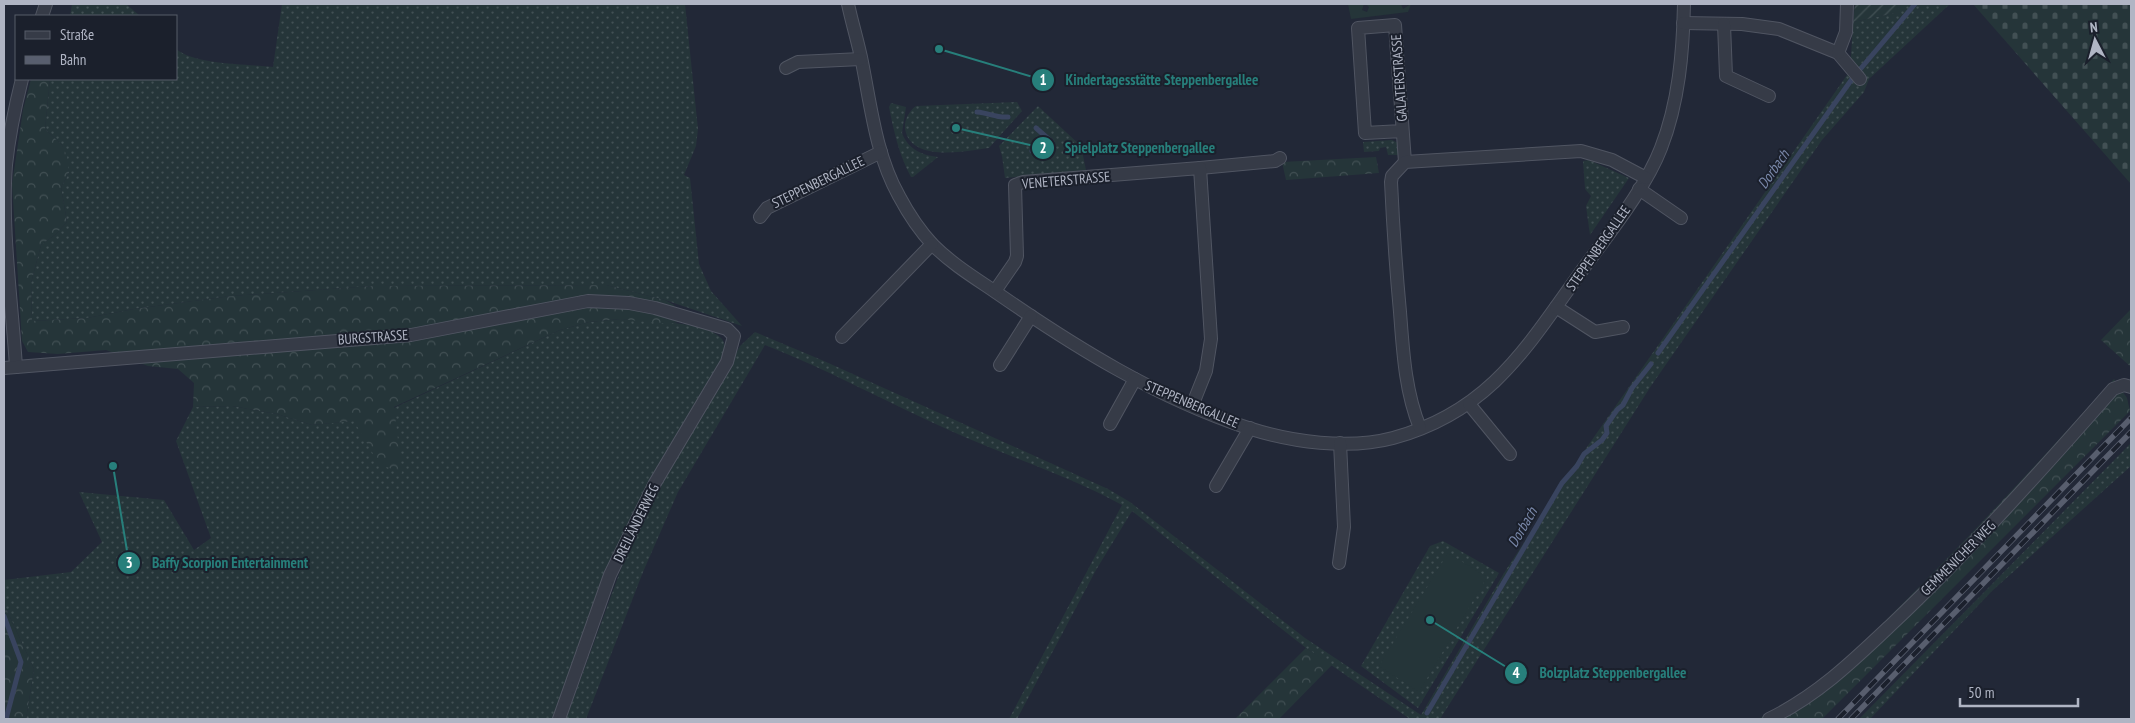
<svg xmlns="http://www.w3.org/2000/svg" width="2135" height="723" viewBox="0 0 2135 723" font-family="'PT Sans Narrow',sans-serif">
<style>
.grass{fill:url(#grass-dots)}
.forest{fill:url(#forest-crowns)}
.cemetery{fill:url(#cemetery-stones)}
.garden{fill:url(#garden-furrows)}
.pitch{fill:#253539}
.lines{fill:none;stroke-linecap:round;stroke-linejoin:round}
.stream{stroke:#39445f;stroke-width:5}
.minor-casing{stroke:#505562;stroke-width:14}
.minor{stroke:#363b47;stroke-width:12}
.rail-casing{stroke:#585e6e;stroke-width:5.5}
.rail{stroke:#1b202c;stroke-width:4;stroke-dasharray:11;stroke-linecap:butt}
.labels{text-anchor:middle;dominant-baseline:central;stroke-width:4;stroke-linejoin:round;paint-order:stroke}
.street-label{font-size:14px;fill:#b0b5c4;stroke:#1b202c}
.water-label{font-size:15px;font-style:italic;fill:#7a88aa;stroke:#1b202c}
.leader{fill:none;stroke:#277f7b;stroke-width:2}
.callout-dot{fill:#277f7b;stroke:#1b202c;stroke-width:2}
.mark-label{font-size:15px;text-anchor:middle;font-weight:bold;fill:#fff}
.callout-label{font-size:15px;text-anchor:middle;font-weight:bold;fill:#277f7b;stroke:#1b202c;stroke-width:4;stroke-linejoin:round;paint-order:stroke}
</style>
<defs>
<pattern id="grass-dots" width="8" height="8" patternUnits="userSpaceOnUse" patternTransform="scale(1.25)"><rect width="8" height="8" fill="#253539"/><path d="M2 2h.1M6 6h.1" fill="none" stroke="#425054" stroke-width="1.8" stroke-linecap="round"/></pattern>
<pattern id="forest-crowns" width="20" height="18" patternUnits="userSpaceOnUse" patternTransform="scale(1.25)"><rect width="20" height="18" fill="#253539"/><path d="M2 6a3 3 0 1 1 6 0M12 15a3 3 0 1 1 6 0" fill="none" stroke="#425054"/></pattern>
<pattern id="cemetery-stones" width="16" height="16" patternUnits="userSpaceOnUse" patternTransform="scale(1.25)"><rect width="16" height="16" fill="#253539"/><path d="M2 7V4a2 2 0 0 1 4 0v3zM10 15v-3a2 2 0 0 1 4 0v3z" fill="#425054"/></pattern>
<pattern id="garden-furrows" width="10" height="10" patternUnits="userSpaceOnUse" patternTransform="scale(1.25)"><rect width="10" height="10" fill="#253539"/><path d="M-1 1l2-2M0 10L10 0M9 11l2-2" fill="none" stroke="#425054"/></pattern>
</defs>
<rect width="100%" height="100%" fill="#222837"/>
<!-- grass -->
<g class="grass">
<path d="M 72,4 L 126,4 L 140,16 L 70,16 Z"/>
<path d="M 282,4 L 685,4 L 698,129 L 696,146 L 684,175 L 690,178 L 699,264 L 711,291 L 742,326 L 665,300 L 606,285 L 373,286 L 231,296 L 134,309 L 87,318 L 32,321 L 31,283 L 41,245 L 56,234 L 67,222 L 61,187 L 69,173 L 62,145 L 45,129 L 50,79 L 176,79 L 176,49 C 195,65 248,64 273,67 Z"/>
<path d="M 1902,4 L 1950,4 L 1869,79 L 1864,92 L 1822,140 L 1651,386 L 1440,719 L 1410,719 L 1306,648 L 1132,511 L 1096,570 L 1017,719 L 1009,719 L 1122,505 C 1068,475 1008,457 951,431 C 888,403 829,370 765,345 L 678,492 L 643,572 L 586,719 L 566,719 L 621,569 L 659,488 L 740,346 L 755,332 L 824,361 L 1108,489 L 1130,502 L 1305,638 L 1421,715 L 1504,573 L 1573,467 L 1847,75 L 1851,56 L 1853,22 L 1894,13 Z"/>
<path d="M 1017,102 L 1022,111 L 989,148 C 966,151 911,163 905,129 C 904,120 909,111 916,106 Z"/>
<path d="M 891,103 L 906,107 L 902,133 C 908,149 921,155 938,157 L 913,177 L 911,177 C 899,155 894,132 889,107 Z"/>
<path d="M 1038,106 L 1081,146 L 1086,170 L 1005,178 L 1002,156 L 999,146 Z"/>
<path d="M 1392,140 L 1398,143 L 1399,155 L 1388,155 L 1386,147 L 1380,148 L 1379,151 L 1364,152 L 1363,142 Z"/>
<path d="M 1589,160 L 1629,178 L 1590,235 L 1586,206 L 1591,196 L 1585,189 L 1583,161 Z"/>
<path d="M 620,319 C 645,321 703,321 720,337 C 726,342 725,349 724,355 L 651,482 L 602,578 L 552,719 L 26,719 L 34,669 L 4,604 L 4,580 L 71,572 L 102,542 L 79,492 L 164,500 L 194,550 L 211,538 L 176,441 L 193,407 L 232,406 L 277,414 L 312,425 L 370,419 L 560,330 L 589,322 Z"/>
<path d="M 2131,443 L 2131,466 L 1992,591 L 1870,719 L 1859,719 Z"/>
<path d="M 1443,541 L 1499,573 L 1418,708 L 1361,666 L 1430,546 Z"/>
</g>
<!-- forest -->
<g class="forest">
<path d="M 31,79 L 50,79 L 45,129 L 62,145 L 67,156 L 69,173 L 61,187 L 67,222 L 56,234 L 41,245 L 31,283 L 32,321 L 87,318 L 134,309 L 231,296 L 373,286 L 606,285 L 665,300 L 674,305 L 678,322 L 669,324 L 620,319 L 589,322 L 560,330 L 394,407 L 402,473 L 379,464 L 354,421 L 312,425 L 277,414 L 232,406 L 193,407 L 194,383 L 178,369 L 148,366 L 106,350 L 58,354 L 28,352 L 22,341 L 12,184 L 23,110 Z"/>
<path d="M 1376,157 L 1379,173 L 1286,180 L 1282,162 Z"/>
<path d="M 2131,309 L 2131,367 L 2101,340 Z"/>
<path d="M 2114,379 L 2127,398 L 2130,411 L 1822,719 L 1757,719 C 1813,697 1857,649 1899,607 C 1973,534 2044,456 2114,379 Z"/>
<path d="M 4,604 L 34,669 L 26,719 L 4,719 Z"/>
<path d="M 1306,648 L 1332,665 L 1279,719 L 1235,719 Z"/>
</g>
<!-- cemetery -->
<path class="cemetery" d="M 1973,4 L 2131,4 L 2131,184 Z"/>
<!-- garden -->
<path class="garden" d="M 1855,4 L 1902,4 L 1895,13 L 1853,22 Z"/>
<!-- pitch -->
<g class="pitch">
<path d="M 1348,4 L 1364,4 L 1362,10 L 1367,12 L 1369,7 L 1366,4 L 1401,4 L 1403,9 L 1411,4 L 1408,12 L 1351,19 Z"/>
<path d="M 1448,553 L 1487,577 L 1419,692 L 1379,666 Z"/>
</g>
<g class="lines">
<!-- stream -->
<g class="stream">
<path d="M 977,112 C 989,113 996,118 1008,117"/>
<path d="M 1032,151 L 1045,151 L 1052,142 L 1036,128"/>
<path d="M 1658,353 L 1852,79 L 1915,4"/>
<path d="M 4,616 L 21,662 L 6,719"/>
<path d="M 1427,713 L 1562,483 L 1577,466 L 1584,454 L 1602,440 L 1607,433 L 1606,426 L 1617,410 L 1623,405 L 1632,388 L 1651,364"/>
</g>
<defs>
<g id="minor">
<path d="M 848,4 C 852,23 858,42 862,62 C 871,107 876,155 899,196 C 908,213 920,231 933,245 C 952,264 975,278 997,293 C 1075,347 1157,398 1248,428 C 1292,442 1348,450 1393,438 C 1488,412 1525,350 1578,276 C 1605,238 1645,190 1661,148 C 1679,102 1683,52 1684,4"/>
<path d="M 42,16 L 46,4"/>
<path d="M 1683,23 L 1742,24 L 1779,29 L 1838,53 L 1860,79"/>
<path d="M 1724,24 L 1726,76 L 1769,96"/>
<path d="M 1838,53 L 1846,32 L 1847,4"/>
<path d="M 786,68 L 798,62 L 861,59"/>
<path d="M 1402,131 L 1365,133 L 1358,28 L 1395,25 L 1405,162"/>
<path d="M 1200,168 L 1275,161 L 1280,158"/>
<path d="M 1639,189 L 1681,218"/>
<path d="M 760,217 L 767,208 L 881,152"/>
<path d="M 995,291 L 1015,262 L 1017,256 L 1015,185 L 1023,182 L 1200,168 L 1211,339 L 1206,371 L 1192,406"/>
<path d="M 1556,307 L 1595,332 L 1623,327"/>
<path d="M 842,337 L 932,244"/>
<path d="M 1000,365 L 1031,316"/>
<path d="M 16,367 C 12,303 1,228 6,165 C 9,136 15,107 22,79"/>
<path d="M 4,368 L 411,335 L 588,301 L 629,303 L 655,308 L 727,329 L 734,336 L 727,362 L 655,483 L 610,575 L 559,719"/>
<path d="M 1469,404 L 1510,454"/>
<path d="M 1110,424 L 1135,379"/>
<path d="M 1420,428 C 1405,391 1403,351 1400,312 C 1396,269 1393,225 1391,182 L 1392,176 L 1405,162 L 1581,151 L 1612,160 L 1646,178"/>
<path d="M 1216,486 L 1250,428"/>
<path d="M 1339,563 L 1344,527 L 1340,443"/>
<path d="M 1769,719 C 1817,696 1854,660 1892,624 C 1970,550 2042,470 2113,389 L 2124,385 L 2131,387"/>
</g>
</defs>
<!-- minor casing -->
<use href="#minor" class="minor-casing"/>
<!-- minor -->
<use href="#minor" class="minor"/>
<defs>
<g id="rail">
<path d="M 1838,719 L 2131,418"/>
<path d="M 1851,719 L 2131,432"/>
</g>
</defs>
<!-- rail casing -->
<use href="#rail" class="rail-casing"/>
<!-- rail -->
<use href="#rail" class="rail"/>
</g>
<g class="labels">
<!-- street labels -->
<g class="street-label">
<text transform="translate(1399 78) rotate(-94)">GALATERSTRASSE</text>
<text transform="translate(1066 180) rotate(-5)">VENETERSTRASSE</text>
<text transform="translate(818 182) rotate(-26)">STEPPENBERGALLEE</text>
<text transform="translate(1598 248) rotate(-55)">STEPPENBERGALLEE</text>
<text transform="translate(373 337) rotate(-4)">BURGSTRASSE</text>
<text transform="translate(1192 404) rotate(23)">STEPPENBERGALLEE</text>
<text transform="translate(636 523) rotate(-64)">DREILÄNDERWEG</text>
<text transform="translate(1958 558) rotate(-45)">GEMMENICHER WEG</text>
</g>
<!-- water labels -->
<g class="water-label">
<text transform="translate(1773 169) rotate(-55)">Dorbach</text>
<text transform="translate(1522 527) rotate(-60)">Dorbach</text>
</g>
</g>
<!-- callouts -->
<path class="leader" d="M939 49L1043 80M956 128L1043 148M113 466L129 563M1430 620L1516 673"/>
<g class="callout-dot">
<circle cx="939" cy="49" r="5"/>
<circle cx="956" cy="128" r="5"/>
<circle cx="113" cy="466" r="5"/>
<circle cx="1430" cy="620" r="5"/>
<circle cx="1043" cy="80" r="12"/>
<circle cx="1043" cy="148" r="12"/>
<circle cx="129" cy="563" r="12"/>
<circle cx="1516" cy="673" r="12"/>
</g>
<g class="mark-label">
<text x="1043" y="85">1</text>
<text x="1043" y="153">2</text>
<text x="129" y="568">3</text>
<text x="1516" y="678">4</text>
</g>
<g class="callout-label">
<text x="1162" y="85">Kindertagesstätte Steppenbergallee</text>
<text x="1140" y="153">Spielplatz Steppenbergallee</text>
<text x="230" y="568">Baffy Scorpion Entertainment</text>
<text x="1613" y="678">Bolzplatz Steppenbergallee</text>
</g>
<!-- border -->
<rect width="2135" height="723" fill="none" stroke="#b0b5c4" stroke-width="10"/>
<!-- legend -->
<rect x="15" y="15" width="162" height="65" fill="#1b202c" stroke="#575c69"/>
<rect x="25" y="31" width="25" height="8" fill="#363b47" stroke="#575c69"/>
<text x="60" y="40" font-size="15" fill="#b0b5c4">Straße</text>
<rect x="25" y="56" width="25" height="8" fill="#585e6e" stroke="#575c69"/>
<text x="60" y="65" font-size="15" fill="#b0b5c4">Bahn</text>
<!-- north arrow -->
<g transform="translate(2095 40) rotate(354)" stroke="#1b202c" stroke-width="4" paint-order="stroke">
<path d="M0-4L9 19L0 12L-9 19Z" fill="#b0b5c4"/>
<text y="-8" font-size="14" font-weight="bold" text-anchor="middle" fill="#b0b5c4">N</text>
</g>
<!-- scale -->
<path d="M1960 698v8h118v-8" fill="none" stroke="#b0b5c4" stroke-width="2.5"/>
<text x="1968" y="698" font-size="15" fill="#b0b5c4" stroke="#1b202c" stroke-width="4" paint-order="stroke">50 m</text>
</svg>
